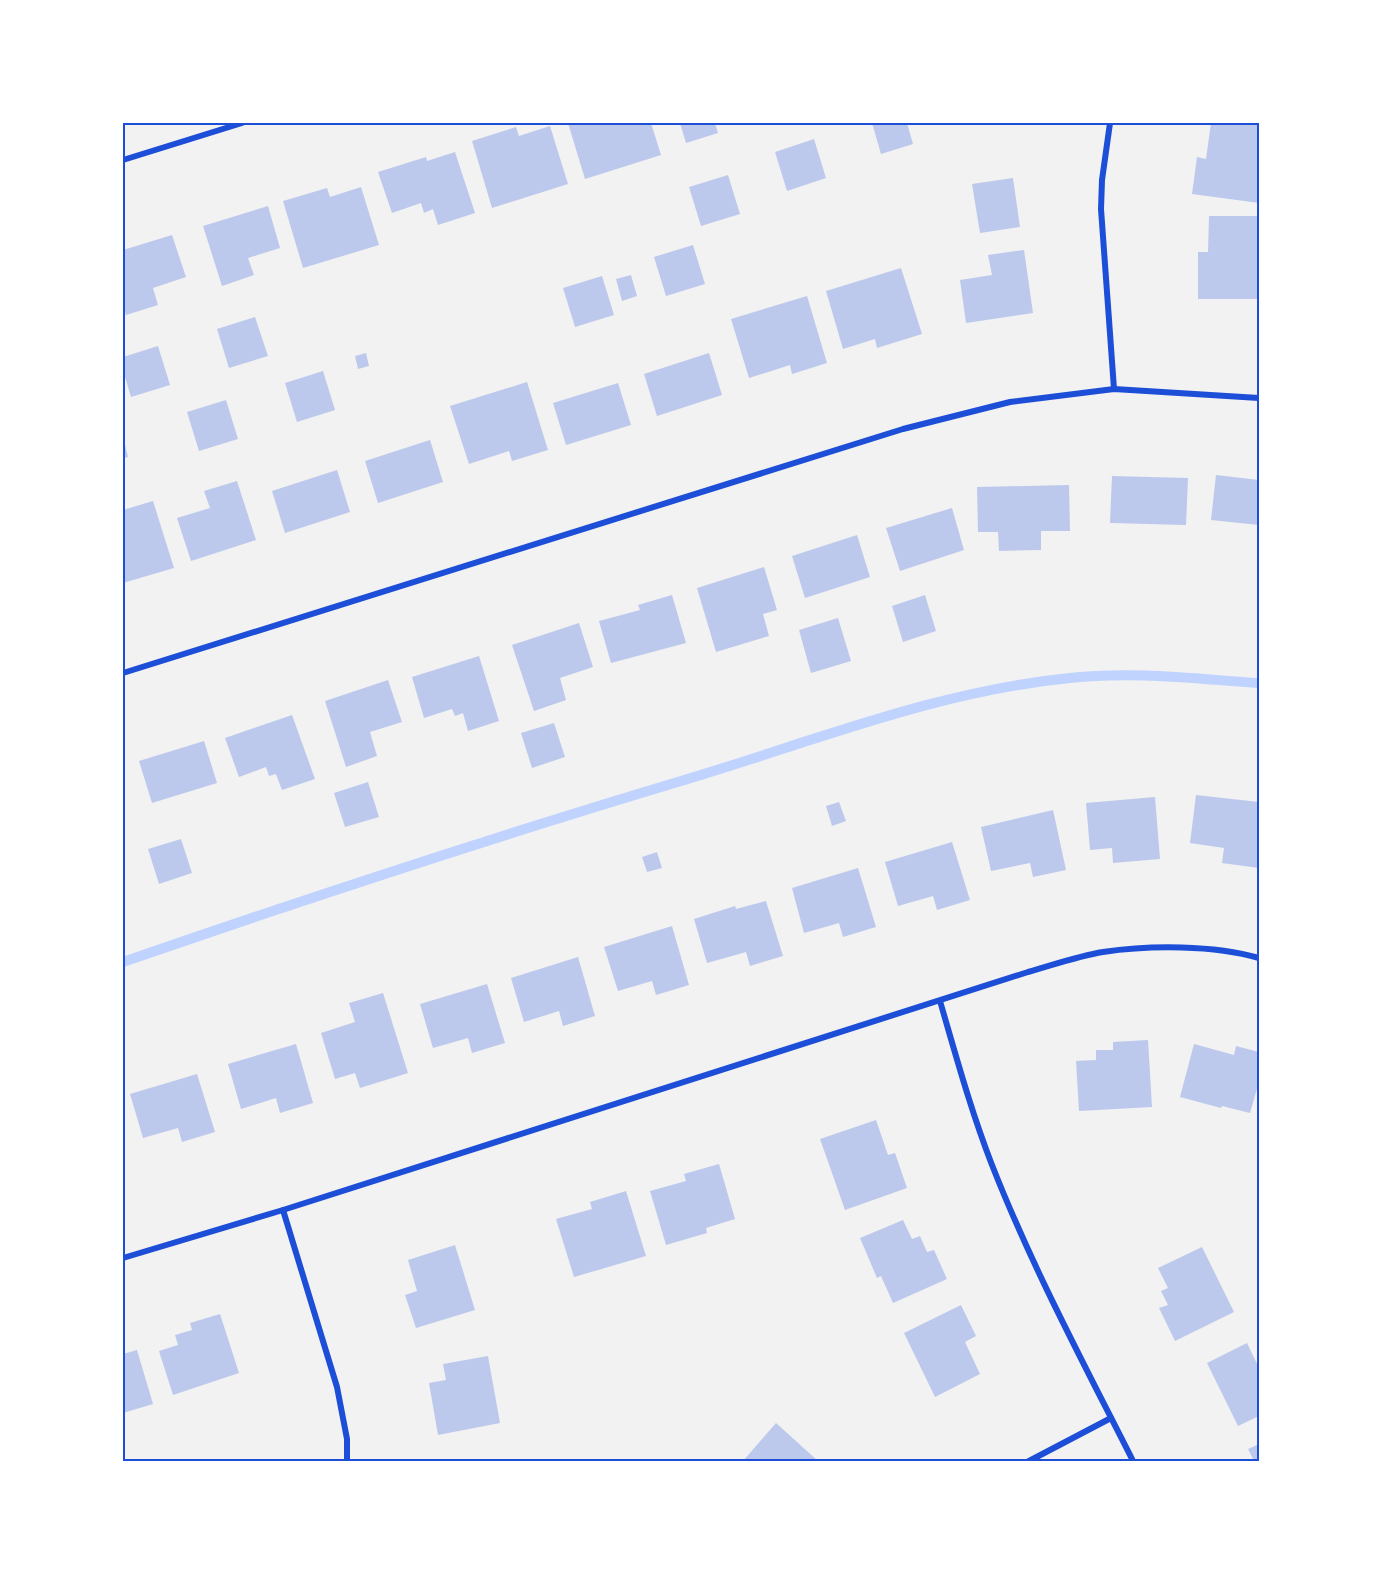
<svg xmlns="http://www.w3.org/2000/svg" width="1382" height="1584" viewBox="0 0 1382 1584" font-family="Raleway,sans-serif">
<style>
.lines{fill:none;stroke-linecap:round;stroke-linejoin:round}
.stream{stroke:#bfd3fe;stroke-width:10}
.building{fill:#bdc9ec}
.minor{stroke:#1d4ed8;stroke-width:6}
.neatline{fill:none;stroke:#1d4ed8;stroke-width:2}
</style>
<rect width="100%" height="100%" fill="#f2f2f2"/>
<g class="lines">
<!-- stream -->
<path class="stream" d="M 123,962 C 308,898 494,837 681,781 C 809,743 936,691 1070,678 C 1133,671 1196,679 1259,683"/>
</g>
<!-- building -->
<g class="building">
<path d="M 568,123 L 651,123 L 661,155 L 585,179 Z"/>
<path d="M 680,123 L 715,123 L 718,133 L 686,143 Z"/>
<path d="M 872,123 L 907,123 L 913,144 L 881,154 Z"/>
<path d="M 1211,123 L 1259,123 L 1259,203 L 1192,194 L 1197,157 L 1206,159 Z"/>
<path d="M 550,126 L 568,184 L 492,208 L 472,141 L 516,127 L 519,136 Z"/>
<path d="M 814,139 L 826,178 L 787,191 L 775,152 Z"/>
<path d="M 455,152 L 475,213 L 438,225 L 433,209 L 424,213 L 421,203 L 392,213 L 378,172 L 426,157 L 427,161 Z"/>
<path d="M 728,175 L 740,214 L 701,226 L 689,187 Z"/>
<path d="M 1013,178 L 1020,227 L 980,233 L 972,184 Z"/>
<path d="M 361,187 L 379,245 L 303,268 L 283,201 L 327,188 L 330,197 Z"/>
<path d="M 268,206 L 280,248 L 248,258 L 254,275 L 222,286 L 203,226 Z"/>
<path d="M 1209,216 L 1259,216 L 1259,299 L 1198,299 L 1198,252 L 1208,252 Z"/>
<path d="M 172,235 L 186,277 L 153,288 L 158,305 L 126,315 L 123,304 L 123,250 Z"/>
<path d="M 693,245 L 705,284 L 666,296 L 654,257 Z"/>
<path d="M 1024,250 L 1033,313 L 966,323 L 960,280 L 992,275 L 988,255 Z"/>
<path d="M 901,268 L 922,334 L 877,348 L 875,339 L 843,349 L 826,291 Z"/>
<path d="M 631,275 L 637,296 L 622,301 L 616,279 Z"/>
<path d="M 602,276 L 614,315 L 575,327 L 563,288 Z"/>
<path d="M 807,296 L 827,363 L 792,374 L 790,365 L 749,378 L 731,319 Z"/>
<path d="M 255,317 L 268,356 L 229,368 L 217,329 Z"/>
<path d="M 158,346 L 170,385 L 131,397 L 123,370 L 123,357 Z"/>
<path d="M 366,353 L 369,366 L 358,369 L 355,356 Z"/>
<path d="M 709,353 L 722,395 L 657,416 L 644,374 Z"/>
<path d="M 323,371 L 335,410 L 297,422 L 285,383 Z"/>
<path d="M 527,382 L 548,450 L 512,461 L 509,451 L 469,464 L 450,406 Z"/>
<path d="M 618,383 L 631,425 L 566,445 L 553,403 Z"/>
<path d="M 226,400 L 238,439 L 199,451 L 187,412 Z"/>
<path d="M 123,436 L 128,457 L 123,458 Z"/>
<path d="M 430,440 L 443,482 L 378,503 L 365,461 Z"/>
<path d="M 337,470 L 350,512 L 285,533 L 272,491 Z"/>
<path d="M 1216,475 L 1259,480 L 1259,525 L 1211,520 Z"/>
<path d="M 1112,476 L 1188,478 L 1186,525 L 1110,523 Z"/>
<path d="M 237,481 L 256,540 L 191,561 L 177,518 L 210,508 L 204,491 Z"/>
<path d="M 1069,485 L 1070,531 L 1041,531 L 1041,550 L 999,551 L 998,532 L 978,532 L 977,487 Z"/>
<path d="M 153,501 L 174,568 L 123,583 L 123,510 Z"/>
<path d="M 952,508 L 964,550 L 900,571 L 886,528 Z"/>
<path d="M 857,535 L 870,577 L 805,598 L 792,556 Z"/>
<path d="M 764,567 L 777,610 L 763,614 L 769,636 L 716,652 L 697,588 Z"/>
<path d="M 672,595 L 686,643 L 611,663 L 599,621 L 640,610 L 638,605 Z"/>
<path d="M 925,595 L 936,631 L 903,642 L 892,606 Z"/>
<path d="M 838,618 L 851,661 L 811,673 L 799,630 Z"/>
<path d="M 579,623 L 593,667 L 560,678 L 566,700 L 534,711 L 512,645 Z"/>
<path d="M 479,656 L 499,721 L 468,731 L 463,713 L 455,716 L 452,709 L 424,718 L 412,677 Z"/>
<path d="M 388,680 L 402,722 L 370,732 L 377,756 L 346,767 L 325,701 Z"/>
<path d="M 292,715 L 315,779 L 282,790 L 276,774 L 269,776 L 266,767 L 239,777 L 225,738 Z"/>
<path d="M 554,723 L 565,757 L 532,768 L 521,733 Z"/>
<path d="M 204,741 L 217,783 L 152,803 L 139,761 Z"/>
<path d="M 368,782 L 379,817 L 345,827 L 334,793 Z"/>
<path d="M 1196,795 L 1259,802 L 1259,868 L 1222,863 L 1224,848 L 1190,843 Z"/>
<path d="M 1155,797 L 1160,859 L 1113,863 L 1112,848 L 1090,850 L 1086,803 Z"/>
<path d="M 839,802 L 846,821 L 832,826 L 826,806 Z"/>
<path d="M 1053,810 L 1066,870 L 1033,877 L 1030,863 L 991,871 L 981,827 Z"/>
<path d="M 181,839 L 192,873 L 159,884 L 148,849 Z"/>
<path d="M 952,842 L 970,900 L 937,910 L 933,896 L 898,906 L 885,862 Z"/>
<path d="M 657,852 L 662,868 L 647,872 L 642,857 Z"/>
<path d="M 858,868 L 876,927 L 843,937 L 839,923 L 804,933 L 792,888 Z"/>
<path d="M 766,901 L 783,956 L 750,966 L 746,952 L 707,963 L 694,919 L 735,906 L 736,909 Z"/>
<path d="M 672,926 L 689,985 L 656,995 L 652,981 L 618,991 L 604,947 Z"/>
<path d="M 578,957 L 595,1016 L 563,1026 L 559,1011 L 524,1022 L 511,978 Z"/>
<path d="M 487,984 L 505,1043 L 472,1053 L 468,1038 L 433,1048 L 420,1004 Z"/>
<path d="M 383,993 L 408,1073 L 360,1088 L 355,1073 L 335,1079 L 321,1033 L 355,1022 L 349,1003 Z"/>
<path d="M 1148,1040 L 1152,1107 L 1079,1111 L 1076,1061 L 1096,1060 L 1096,1050 L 1113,1050 L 1113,1042 Z"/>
<path d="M 296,1044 L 313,1103 L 280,1113 L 276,1098 L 241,1109 L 228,1064 Z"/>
<path d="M 1194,1044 L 1234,1055 L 1236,1046 L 1259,1052 L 1259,1082 L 1250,1113 L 1222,1106 L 1221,1108 L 1180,1097 Z"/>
<path d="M 197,1074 L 215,1132 L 182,1142 L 178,1128 L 143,1138 L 130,1094 Z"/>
<path d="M 876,1120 L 888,1155 L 895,1153 L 907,1188 L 845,1210 L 820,1139 Z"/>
<path d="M 719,1164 L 735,1219 L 706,1228 L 707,1233 L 666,1245 L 650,1191 L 686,1181 L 684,1174 Z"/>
<path d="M 626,1191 L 646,1256 L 574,1277 L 556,1219 L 592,1209 L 590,1202 Z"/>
<path d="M 903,1220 L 912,1239 L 920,1236 L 927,1252 L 934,1250 L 947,1279 L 893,1303 L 881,1276 L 877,1278 L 860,1238 Z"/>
<path d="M 455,1245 L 475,1310 L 416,1328 L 405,1295 L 417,1291 L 408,1260 Z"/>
<path d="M 1202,1247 L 1234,1312 L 1175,1341 L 1159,1308 L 1168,1305 L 1161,1291 L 1168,1288 L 1158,1268 Z"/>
<path d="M 961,1305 L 976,1336 L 965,1342 L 980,1374 L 935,1397 L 904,1333 Z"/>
<path d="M 220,1314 L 239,1373 L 173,1395 L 159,1351 L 178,1345 L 175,1335 L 192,1330 L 190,1323 Z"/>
<path d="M 1247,1343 L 1259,1368 L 1259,1416 L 1238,1426 L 1207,1363 Z"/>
<path d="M 137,1350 L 153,1404 L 123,1413 L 123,1354 Z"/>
<path d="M 488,1356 L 500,1423 L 438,1435 L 429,1383 L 446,1380 L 443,1364 Z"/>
<path d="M 776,1423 L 818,1461 L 743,1461 Z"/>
<path d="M 1259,1444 L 1259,1461 L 1254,1461 L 1248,1449 Z"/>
</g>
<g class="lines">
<!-- minor -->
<g class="minor">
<path d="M 1110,123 L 1102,180 L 1101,209 L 1114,389"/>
<path d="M 123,160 L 242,123"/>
<path d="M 123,673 L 903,429 L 1010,402 L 1114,389 L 1259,398"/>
<path d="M 940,1001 C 956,1056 971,1111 992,1165 C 1032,1267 1084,1364 1133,1461"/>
<path d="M 283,1210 L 337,1387 L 347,1439 L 347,1461"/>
<path d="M 123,1258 L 283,1210 L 1028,972 C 1053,965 1078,956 1103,952 C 1150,945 1214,945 1259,958"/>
<path d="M 1029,1461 L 1111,1418"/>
</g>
</g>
<!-- border -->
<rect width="1382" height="1584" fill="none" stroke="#ffffff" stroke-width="249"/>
<rect x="124" y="124" width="1134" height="1336" class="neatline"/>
</svg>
